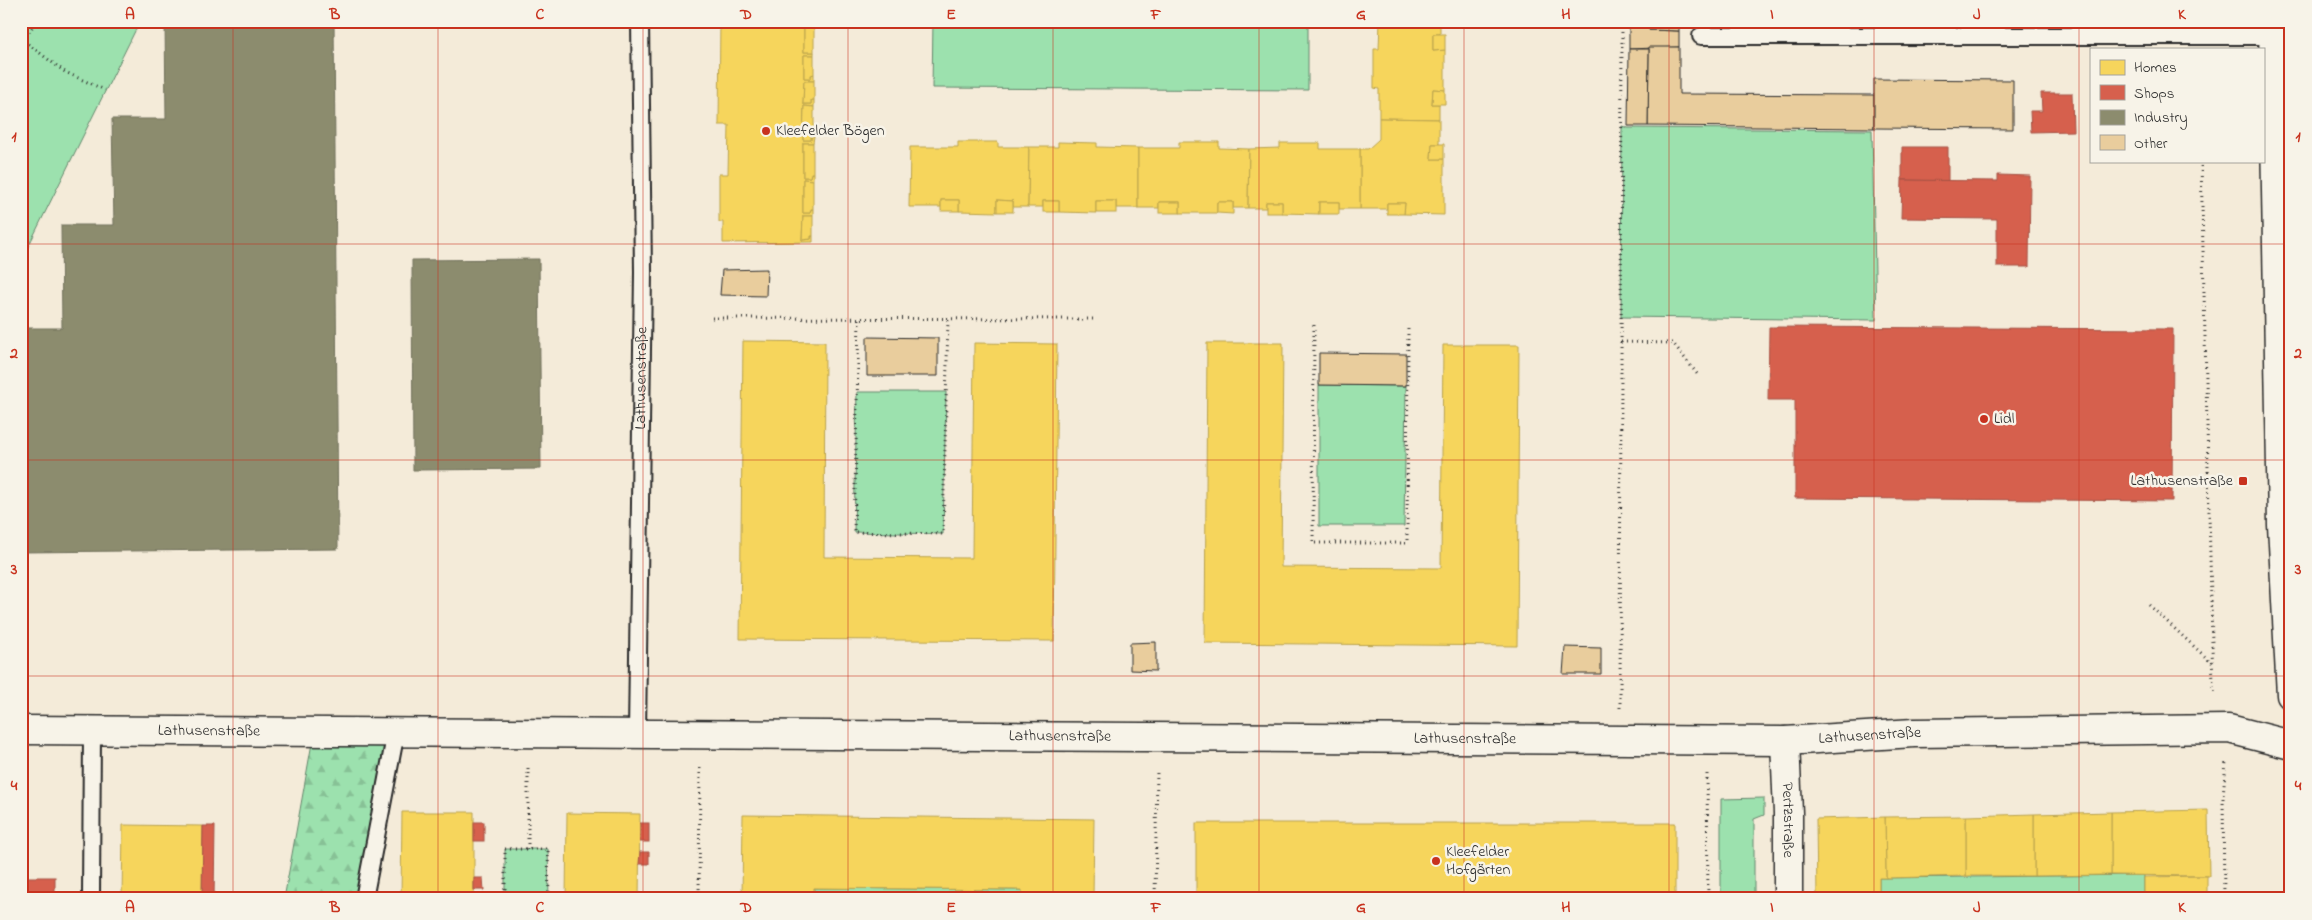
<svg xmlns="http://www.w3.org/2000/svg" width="2312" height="920" viewBox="0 0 2312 920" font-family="'Indie Flower',sans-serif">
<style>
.green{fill:#9ce1ae;stroke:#64866c}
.forest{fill:url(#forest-firs);stroke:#64866c}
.homes{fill:#f6d55c;stroke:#b9a24d}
.shops{fill:#d6604d;stroke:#a35043}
.industry{fill:#8c8c6e;stroke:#6f6f5a}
.building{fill:#e9cd9d;stroke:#2b2b2b}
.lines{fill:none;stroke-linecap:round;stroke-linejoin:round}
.lane-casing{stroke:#2b2b2b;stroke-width:20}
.street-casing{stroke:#2b2b2b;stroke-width:31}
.secondary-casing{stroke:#2b2b2b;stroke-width:31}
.path{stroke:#2b2b2b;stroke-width:3;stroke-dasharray:1 4;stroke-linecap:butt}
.lane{stroke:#f7f3e8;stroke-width:16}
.street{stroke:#f7f3e8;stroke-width:28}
.secondary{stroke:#f7f3e8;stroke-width:28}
.grid{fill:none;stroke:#c8321e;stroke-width:1;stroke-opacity:0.55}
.poi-dot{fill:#c8321e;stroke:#f7f3e8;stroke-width:2}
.labels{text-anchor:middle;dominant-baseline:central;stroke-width:5;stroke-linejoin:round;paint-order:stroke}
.poi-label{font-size:16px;fill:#2b2b2b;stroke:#f7f3e8;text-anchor:start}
.street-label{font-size:16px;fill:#2b2b2b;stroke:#f7f3e8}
.neatline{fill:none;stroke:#c8321e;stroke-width:2}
.grid-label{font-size:16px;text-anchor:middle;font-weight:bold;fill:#c8321e}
</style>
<defs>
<pattern id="forest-firs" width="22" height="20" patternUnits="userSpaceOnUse" patternTransform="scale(1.25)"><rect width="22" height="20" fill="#9ce1ae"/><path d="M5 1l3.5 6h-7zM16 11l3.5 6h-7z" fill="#87c196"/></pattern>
</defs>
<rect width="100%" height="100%" fill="#f4ebd9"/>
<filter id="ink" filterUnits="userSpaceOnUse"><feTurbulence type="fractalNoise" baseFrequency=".02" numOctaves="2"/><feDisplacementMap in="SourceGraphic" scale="10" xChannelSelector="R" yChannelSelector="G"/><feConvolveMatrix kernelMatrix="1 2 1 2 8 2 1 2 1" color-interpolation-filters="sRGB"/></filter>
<g filter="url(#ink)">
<!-- green -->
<g class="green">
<path d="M 21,21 L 140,21 L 21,261 Z"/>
<path d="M 933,21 L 1308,21 L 1308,90 L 932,88 Z"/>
<path d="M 1622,126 L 1628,128 L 1872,130 L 1876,320 L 1621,317 Z"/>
<path d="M 1319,385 L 1406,386 L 1404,526 L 1319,526 Z"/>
<path d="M 857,392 L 946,392 L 943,534 L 854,532 Z"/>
<path d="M 1764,798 L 1764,815 L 1754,819 L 1754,899 L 1721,899 L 1721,799 Z"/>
<path d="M 505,849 L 548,849 L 549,899 L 505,899 Z"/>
<path d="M 2144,875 L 2144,899 L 1879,899 L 1879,878 Z"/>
<path d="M 814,888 L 1022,890 L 1022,899 L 813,899 Z"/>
</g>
<!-- forest -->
<path class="forest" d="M 314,732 L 396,732 L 364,899 L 284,899 Z"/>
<!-- homes -->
<g class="homes">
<path d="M 720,21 L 804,21 L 804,52 L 814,52 L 814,55 L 804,55 L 804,78 L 811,78 L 811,75 L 814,74 L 814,81 L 804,81 L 803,104 L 811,104 L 811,100 L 814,100 L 814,107 L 804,106 L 803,140 L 811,140 L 811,136 L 814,136 L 813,143 L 803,143 L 803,177 L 810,177 L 811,173 L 813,173 L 813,180 L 803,179 L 803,213 L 810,213 L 811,209 L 813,209 L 813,216 L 803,216 L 802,240 L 811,239 L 811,236 L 813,236 L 813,242 L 723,243 L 723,222 L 719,222 L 719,174 L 728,174 L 729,125 L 719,125 Z"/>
<rect x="804" y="21" width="10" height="31"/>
<path d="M 1380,21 L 1440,21 L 1440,34 L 1433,34 L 1433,51 L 1445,50 L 1445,90 L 1433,89 L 1432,104 L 1439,104 L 1439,119 L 1379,118 L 1379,89 L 1374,88 L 1374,49 L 1379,49 Z"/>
<rect x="1952" y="21" width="61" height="1"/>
<path d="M 1433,34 L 1445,34 L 1445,50 L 1433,51 Z"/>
<path d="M 804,55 L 814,55 L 814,74 L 811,75 L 811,78 L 804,78 Z"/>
<path d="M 804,81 L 814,81 L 814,100 L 811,100 L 811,104 L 803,104 Z"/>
<path d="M 1433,89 L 1445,90 L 1445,104 L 1432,104 Z"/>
<path d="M 804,106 L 814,107 L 814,136 L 811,136 L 811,140 L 803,140 Z"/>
<path d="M 1379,118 L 1439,119 L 1439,144 L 1432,144 L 1431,159 L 1444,159 L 1444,215 L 1404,214 L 1405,203 L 1387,203 L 1387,209 L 1360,209 L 1360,149 L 1368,149 L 1379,139 Z"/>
<path d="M 958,142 L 998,142 L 998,147 L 1029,147 L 1028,207 L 1013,207 L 1013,201 L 997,200 L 997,212 L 959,211 L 959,200 L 941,200 L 941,207 L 909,207 L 910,147 L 958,147 Z"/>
<path d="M 1058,142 L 1097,143 L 1097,147 L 1138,148 L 1138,208 L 1116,208 L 1116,201 L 1096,201 L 1096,213 L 1059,212 L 1059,201 L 1043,201 L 1043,207 L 1028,207 L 1029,147 L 1058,147 Z"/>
<path d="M 1179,142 L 1219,142 L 1219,148 L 1249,149 L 1248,208 L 1233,208 L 1233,202 L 1217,202 L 1217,213 L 1180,213 L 1180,202 L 1159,202 L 1159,208 L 1138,208 L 1138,148 L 1179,148 Z"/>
<path d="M 803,143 L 813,143 L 813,173 L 811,173 L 810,177 L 803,177 Z"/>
<path d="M 1280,143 L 1320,143 L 1320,149 L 1360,149 L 1360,209 L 1339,209 L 1339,202 L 1319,202 L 1319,214 L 1282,213 L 1282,202 L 1266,202 L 1266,208 L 1248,208 L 1249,149 L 1280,148 Z"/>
<path d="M 1432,144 L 1444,144 L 1444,159 L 1431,159 Z"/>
<path d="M 803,179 L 813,180 L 813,209 L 811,209 L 810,213 L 803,213 Z"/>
<rect x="941" y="200" width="18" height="11"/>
<path d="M 997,200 L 1013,201 L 1013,212 L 997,212 Z"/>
<rect x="1043" y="201" width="16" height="11"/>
<rect x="1096" y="201" width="20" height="12"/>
<rect x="1159" y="202" width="21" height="11"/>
<path d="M 1217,202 L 1233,202 L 1233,214 L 1217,213 Z"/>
<rect x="1266" y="202" width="16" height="11"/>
<rect x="1319" y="202" width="20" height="12"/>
<path d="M 1387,203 L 1405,203 L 1404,214 L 1387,214 Z"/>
<path d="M 803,216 L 813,216 L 813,236 L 811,236 L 811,239 L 802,240 Z"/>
<path d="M 743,341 L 825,342 L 824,557 L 972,558 L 974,343 L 1057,344 L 1054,641 L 740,639 Z"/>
<path d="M 1207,343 L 1283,343 L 1281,567 L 1441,568 L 1443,345 L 1519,345 L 1517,646 L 1205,643 Z"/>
<path d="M 2208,810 L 2209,876 L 2111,875 L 2111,812 Z"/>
<path d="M 402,812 L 474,812 L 474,899 L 401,899 Z"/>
<path d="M 2111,812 L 2111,875 L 2034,876 L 2034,814 Z"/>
<path d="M 567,813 L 640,814 L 639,899 L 566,899 Z"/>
<path d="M 2034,814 L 2034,876 L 1966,876 L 1966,816 Z"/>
<path d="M 743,815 L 1094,819 L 1093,899 L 1022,899 L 1022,890 L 814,888 L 813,899 L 742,899 Z"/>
<path d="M 1966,816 L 1966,876 L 1886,878 L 1885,817 Z"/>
<path d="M 1885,817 L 1886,878 L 1879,878 L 1879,899 L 1817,899 L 1816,819 Z"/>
<rect x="1196" y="823" width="479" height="76"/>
<path d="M 123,825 L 203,826 L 202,899 L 122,899 Z"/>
<path d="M 2207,876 L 2207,899 L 2144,899 L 2144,877 Z"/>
</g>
<!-- shops -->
<g class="shops">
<path d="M 2041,93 L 2072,93 L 2073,131 L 2031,132 L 2030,111 L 2042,111 Z"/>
<path d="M 1902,147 L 1948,147 L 1948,181 L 1902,180 Z"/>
<path d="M 1998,175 L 2030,176 L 2029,267 L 1997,267 L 1997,219 L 1901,218 L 1902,180 L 1998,181 Z"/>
<path d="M 1769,327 L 2173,329 L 2172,501 L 1795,498 L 1795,400 L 1768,400 Z"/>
<rect x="474" y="822" width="10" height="19"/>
<rect x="640" y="823" width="9" height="19"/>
<path d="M 203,826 L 215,826 L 214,899 L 202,899 Z"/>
<path d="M 640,852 L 649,852 L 649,864 L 639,864 Z"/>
<rect x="21" y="877" width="34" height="22"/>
<path d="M 474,878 L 483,878 L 484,890 L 474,890 Z"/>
</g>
<!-- industry -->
<g class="industry">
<path d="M 165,21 L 334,21 L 338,549 L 21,552 L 21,328 L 62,328 L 61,225 L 114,225 L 112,119 L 166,119 Z"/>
<path d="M 539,259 L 541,469 L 413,470 L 412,260 Z"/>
</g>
<!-- building -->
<g class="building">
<path d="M 1629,21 L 1649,21 L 1649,30 L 1679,31 L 1679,47 L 1629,49 Z"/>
<path d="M 1649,21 L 1679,21 L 1679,31 L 1649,30 Z"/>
<path d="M 1649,47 L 1679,47 L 1679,94 L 1874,95 L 1874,128 L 1648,126 Z"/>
<path d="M 1629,49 L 1649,49 L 1648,126 L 1628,126 Z"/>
<path d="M 1874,79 L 2013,80 L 2013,129 L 1874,128 Z"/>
<path d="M 767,269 L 766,296 L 720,295 L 722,270 Z"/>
<path d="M 867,337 L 938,338 L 938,376 L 867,376 Z"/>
<path d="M 1319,353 L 1406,354 L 1406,386 L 1319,385 Z"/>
<path d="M 1156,642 L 1156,671 L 1130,670 L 1130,643 Z"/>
<path d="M 1565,647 L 1601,648 L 1601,674 L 1563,674 Z"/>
</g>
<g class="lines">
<defs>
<g id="lane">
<path d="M 1701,36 L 2274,36"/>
<path id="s1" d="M 637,734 L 643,272 L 640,21"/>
<path d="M 91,899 L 92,730"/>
<path d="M 364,899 L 396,732"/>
</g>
<g id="street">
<path id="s2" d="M 21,730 L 1785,741 L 1914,733 L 2229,729 L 2291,745"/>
<path id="s3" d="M 1785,741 L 1788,813 L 1788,899"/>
</g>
<path id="secondary" d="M 2273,21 L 2282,525 L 2291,695"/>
</defs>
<!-- lane casing -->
<use href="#lane" class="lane-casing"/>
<!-- street casing -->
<use href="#street" class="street-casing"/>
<!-- secondary casing -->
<use href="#secondary" class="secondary-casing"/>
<!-- path -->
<g class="path">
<path d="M 24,41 L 65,72 L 105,90"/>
<path d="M 21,45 L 36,21"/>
<path d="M 2201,161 L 2213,687 L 2216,695"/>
<path d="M 712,318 L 1095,319"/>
<path d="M 859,319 L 854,532 L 943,534 L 948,319"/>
<path d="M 1314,325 L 1313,543 L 1407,543 L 1408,327"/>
<path d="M 1621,342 L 1673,343 L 1698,375"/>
<path d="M 2149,605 L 2212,663"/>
<path d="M 1620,708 L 1622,21"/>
<path d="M 1707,774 L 1708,899"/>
<path d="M 528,849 L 528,766"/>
<path d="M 505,899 L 505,849 L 548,849 L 549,899"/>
<path d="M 699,899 L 700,767"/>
<path d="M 1155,899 L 1157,769"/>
<path d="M 2224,899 L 2223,796 L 2226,762"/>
</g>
<!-- lane -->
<use href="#lane" class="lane"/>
<!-- street -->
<use href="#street" class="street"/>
<!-- secondary -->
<use href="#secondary" class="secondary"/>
</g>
</g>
<!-- grid -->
<path class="grid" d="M 233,21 L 233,899M 438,21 L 438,899M 643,21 L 643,899M 848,21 L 848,899M 1053,21 L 1053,899M 1259,21 L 1259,899M 1464,21 L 1464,899M 1669,21 L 1669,899M 1874,21 L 1874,899M 2079,21 L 2079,899M 21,244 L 2291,244M 21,460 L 2291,460M 21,676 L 2291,676"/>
<!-- markers -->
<g class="poi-dot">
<circle cx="766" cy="131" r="5"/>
<circle cx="1984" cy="419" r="5"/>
<rect x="2238" y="476" width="10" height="10" rx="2.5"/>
<circle cx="1436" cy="861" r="5"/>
</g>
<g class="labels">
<!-- poi labels -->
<g class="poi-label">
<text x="776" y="131">Kleefelder Bögen</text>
<text x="1994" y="419">Lidl</text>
<text x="2233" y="481" text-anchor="end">Lathusenstraße</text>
<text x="1446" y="852">Kleefelder<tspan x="1446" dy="18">Hofgärten</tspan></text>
</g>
<!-- street labels -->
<g class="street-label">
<text stroke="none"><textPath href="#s1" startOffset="356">Lathusenstraße</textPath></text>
<text stroke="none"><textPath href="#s2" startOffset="188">Lathusenstraße</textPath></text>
<text stroke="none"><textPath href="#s2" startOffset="1849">Lathusenstraße</textPath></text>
<text stroke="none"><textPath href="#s2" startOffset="1039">Lathusenstraße</textPath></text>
<text stroke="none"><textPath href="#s2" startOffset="1444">Lathusenstraße</textPath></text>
<text stroke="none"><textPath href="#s3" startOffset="79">Pertzstraße</textPath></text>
</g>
</g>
<!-- margin -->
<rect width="2312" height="920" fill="none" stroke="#f7f3e8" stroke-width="55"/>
<!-- legend -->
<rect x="2090" y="48" width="175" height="115" fill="#f7f3e8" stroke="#a5a39c"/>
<rect x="2100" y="60" width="25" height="15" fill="#f6d55c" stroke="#a5a39c"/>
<text x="2134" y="72" font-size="15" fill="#2b2b2b">Homes</text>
<rect x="2100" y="85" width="25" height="15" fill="#d6604d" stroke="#a5a39c"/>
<text x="2134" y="98" font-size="15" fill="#2b2b2b">Shops</text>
<rect x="2100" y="110" width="25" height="15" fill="#8c8c6e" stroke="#a5a39c"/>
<text x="2134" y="122" font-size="15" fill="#2b2b2b">Industry</text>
<rect x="2100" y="135" width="25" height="15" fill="#e9cd9d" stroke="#a5a39c"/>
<text x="2134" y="148" font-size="15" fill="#2b2b2b">Other</text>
<rect x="28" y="28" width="2256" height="864" class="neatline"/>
<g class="grid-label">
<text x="130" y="19">A</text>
<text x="335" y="19">B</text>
<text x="540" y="19">C</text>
<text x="746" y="19">D</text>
<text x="951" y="19">E</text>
<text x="1156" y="19">F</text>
<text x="1361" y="19">G</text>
<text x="1566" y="19">H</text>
<text x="1772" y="19">I</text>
<text x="1977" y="19">J</text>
<text x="2182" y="19">K</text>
<text x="14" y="141">1</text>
<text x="2298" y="141">1</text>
<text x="14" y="358">2</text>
<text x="2298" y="358">2</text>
<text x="14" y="574">3</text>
<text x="2298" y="574">3</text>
<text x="14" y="790">4</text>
<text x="2298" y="790">4</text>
<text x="130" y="912">A</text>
<text x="335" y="912">B</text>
<text x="540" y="912">C</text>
<text x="746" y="912">D</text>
<text x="951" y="912">E</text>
<text x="1156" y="912">F</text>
<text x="1361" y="912">G</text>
<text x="1566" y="912">H</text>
<text x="1772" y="912">I</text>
<text x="1977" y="912">J</text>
<text x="2182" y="912">K</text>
</g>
</svg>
